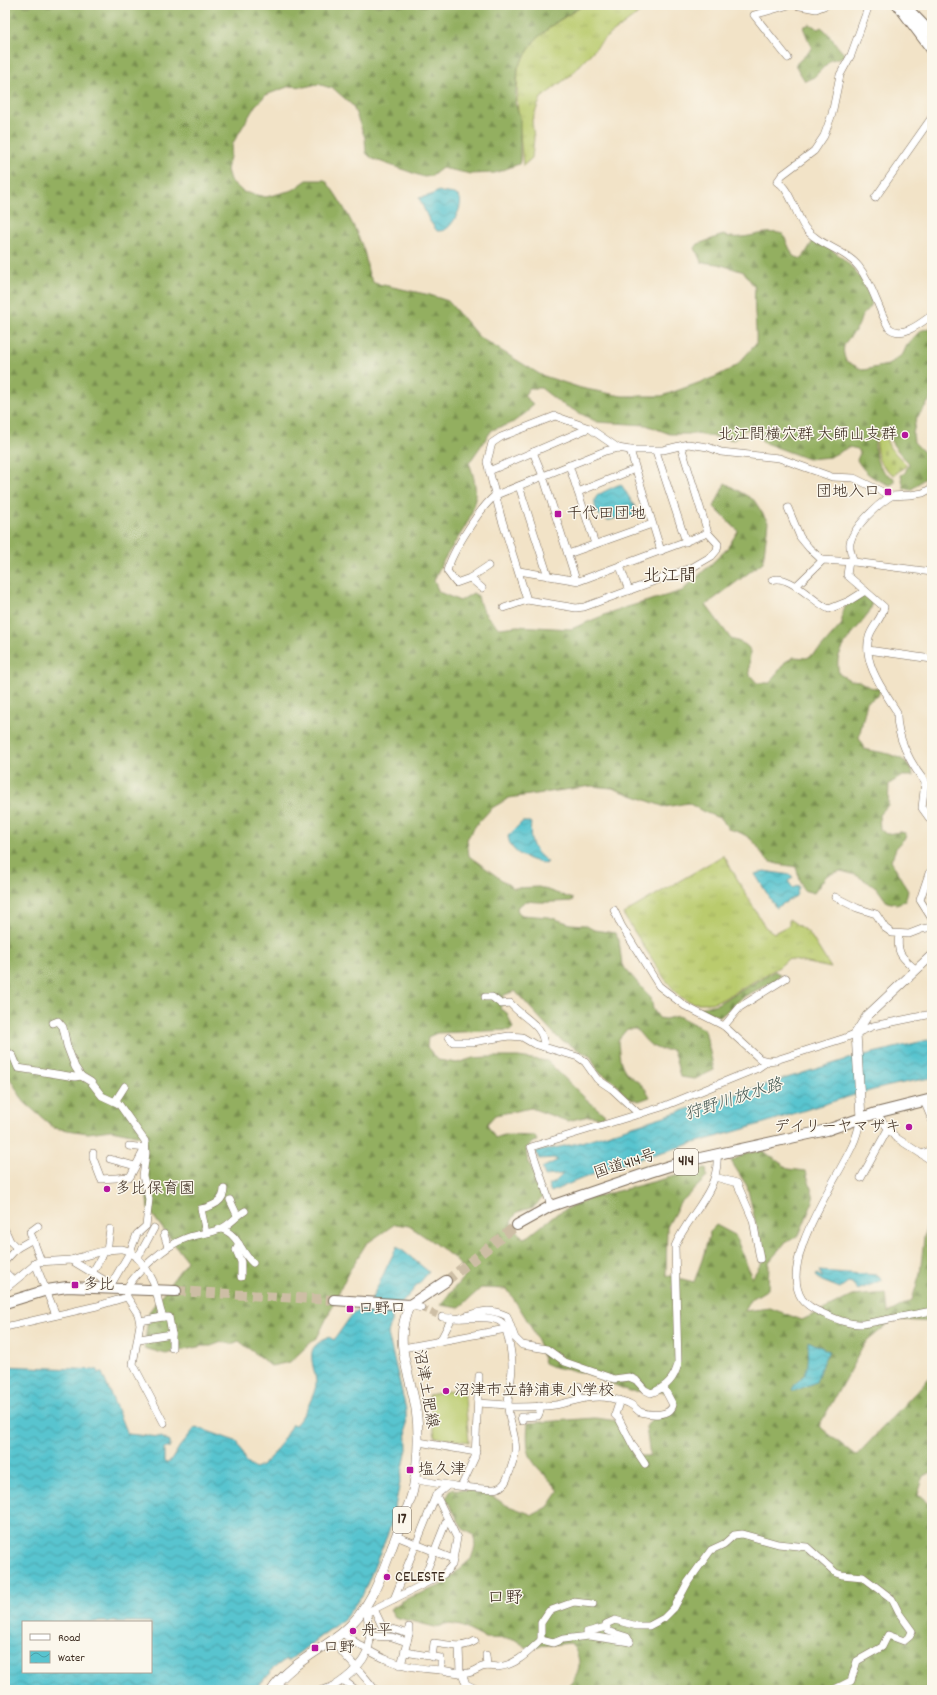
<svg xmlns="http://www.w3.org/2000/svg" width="937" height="1695" viewBox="0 0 937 1695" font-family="Dekko,'Klee One',sans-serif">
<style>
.grass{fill:url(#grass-tufts);stroke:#7a7a46}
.forest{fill:url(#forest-firs);stroke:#676c3f}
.cemetery{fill:url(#cemetery-stones);stroke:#7a7a46}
.green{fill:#bacb6d;stroke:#7a7a46}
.water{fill:url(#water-waves);stroke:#4a7776;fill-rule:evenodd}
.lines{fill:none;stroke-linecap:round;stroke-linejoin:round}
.minor-tunnel{stroke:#cdbea5;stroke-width:7;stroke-dasharray:7 3.5;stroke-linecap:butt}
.highway-tunnel{stroke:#cdbea5;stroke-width:10;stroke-dasharray:10 5;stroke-linecap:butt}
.minor-casing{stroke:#7b6b59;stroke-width:8}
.major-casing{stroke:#7b6b59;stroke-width:10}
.highway-casing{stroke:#7b6b59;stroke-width:12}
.minor{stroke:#fff;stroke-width:7}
.major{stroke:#fff;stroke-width:9}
.highway{stroke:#fff;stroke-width:10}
.poi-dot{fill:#b5179e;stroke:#fbf7ec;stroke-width:1.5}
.labels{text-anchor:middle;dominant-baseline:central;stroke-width:3;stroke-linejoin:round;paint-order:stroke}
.shield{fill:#fbf7ec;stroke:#75685c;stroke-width:1}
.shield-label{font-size:15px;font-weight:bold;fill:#3b2a1e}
.poi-label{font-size:16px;fill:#3b2a1e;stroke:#fbf7ec;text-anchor:start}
.street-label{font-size:16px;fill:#3b2a1e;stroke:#fbf7ec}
.water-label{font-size:17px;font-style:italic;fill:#445853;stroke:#fbf7ec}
.quarter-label{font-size:18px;fill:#3b2a1e;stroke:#fbf7ec}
</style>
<defs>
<pattern id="grass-tufts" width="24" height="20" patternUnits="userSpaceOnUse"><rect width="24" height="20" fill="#bacb6d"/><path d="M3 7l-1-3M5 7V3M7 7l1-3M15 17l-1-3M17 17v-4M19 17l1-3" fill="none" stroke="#a1ae5e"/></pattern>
<pattern id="forest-firs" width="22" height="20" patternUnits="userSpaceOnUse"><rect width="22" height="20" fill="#93af60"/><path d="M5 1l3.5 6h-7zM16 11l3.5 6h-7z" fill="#798f4f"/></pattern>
<pattern id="cemetery-stones" width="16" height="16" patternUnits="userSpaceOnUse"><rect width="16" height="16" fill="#bacb6d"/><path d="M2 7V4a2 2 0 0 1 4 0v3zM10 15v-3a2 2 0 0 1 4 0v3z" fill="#a1ae5e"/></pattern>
<pattern id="water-waves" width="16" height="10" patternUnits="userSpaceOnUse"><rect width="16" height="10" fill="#58c4cf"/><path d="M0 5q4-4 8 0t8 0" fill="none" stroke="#4a9fa7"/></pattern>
</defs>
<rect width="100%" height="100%" fill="#fbf7ec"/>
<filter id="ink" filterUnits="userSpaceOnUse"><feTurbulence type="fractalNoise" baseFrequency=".025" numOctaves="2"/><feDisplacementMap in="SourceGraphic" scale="8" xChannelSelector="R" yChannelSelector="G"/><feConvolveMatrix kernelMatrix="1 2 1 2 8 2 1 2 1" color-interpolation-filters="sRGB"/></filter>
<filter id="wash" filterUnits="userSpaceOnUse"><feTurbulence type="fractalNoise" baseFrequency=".012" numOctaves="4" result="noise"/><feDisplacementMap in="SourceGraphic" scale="16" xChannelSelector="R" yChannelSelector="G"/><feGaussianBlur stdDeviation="0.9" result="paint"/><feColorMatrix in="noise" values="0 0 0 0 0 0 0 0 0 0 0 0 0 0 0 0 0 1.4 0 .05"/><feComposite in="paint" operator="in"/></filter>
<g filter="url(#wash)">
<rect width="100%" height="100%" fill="#f2e3c7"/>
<!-- grass -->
<g class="grass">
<path d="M 584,5 L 650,5 L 604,39 L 571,75 L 541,98 L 532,120 L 534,138 L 532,158 L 523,166 L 517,101 L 518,67 L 535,40 L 555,23 Z"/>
<path d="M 722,856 L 724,856 L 765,927 L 774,933 L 789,925 L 789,919 L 809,933 L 831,968 L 788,959 L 779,967 L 723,999 L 711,1003 L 693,1003 L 679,996 L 665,979 L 623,914 Z"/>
</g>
<!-- forest -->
<g class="forest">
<path d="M 5,5 L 583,5 L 555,23 L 535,40 L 518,67 L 515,103 L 520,117 L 520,161 L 519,164 L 495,173 L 471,174 L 442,168 L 432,176 L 424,177 L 373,159 L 366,153 L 365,138 L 353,106 L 334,89 L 318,84 L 304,87 L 290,86 L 266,95 L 255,106 L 233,143 L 227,170 L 230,180 L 243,192 L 266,197 L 293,190 L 307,180 L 325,180 C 339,196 357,230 364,251 C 368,263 366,274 374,283 L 430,295 L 448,301 L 479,337 L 541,375 L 581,388 L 622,396 L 662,396 L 715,377 L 736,366 L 756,344 C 757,325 753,307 755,288 L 744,272 L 718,264 L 701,262 L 695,248 L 698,244 L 723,235 C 743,243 763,228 783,234 L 793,256 L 802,259 L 813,241 L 816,240 C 844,256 861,272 872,303 C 870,309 866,311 862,316 C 860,319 860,324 857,328 C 848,341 839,343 846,361 L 863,370 L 888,365 L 903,354 L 907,345 L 920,331 L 932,327 L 932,397 L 916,419 L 913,434 L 914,442 L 932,460 L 932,471 L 916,486 L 910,490 L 904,488 L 901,475 L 905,473 L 909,463 C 900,454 891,444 886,431 L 882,429 L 875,437 C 874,455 876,470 894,478 L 894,483 L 890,485 C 874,479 866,475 857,460 L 860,453 L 858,449 L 849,447 L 830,457 L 808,459 L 765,443 L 756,435 L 754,429 L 744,430 L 735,440 L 696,434 L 670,434 L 646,425 L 597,422 L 560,403 L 541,388 L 529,388 L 524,396 L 533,404 L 527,412 L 512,423 L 492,430 L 469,463 C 491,517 450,536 434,581 L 439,592 L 460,601 L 473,593 L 478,596 C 480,610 489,619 499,628 L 518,626 L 571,629 L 614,611 L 682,591 L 726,550 L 738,531 L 714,507 L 725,483 L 754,500 L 768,522 L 763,562 L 706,605 L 731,639 C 760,648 746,651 750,675 L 757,683 L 770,683 L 785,662 L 794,657 L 807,658 L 819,650 L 842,624 L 842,613 L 845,607 L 863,595 C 886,600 858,626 852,634 C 847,640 842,648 839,656 C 837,662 838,668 839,674 L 850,680 L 859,681 L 869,687 L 880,689 L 878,696 L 867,702 L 859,737 L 864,749 C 881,753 911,754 913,776 L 902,776 L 889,784 L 888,805 L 879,815 L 880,829 L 886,834 L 900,832 L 905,833 L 906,837 L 897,846 L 891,861 L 908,891 L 905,901 L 896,904 L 887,902 L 876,887 L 856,875 L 841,871 L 827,875 L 814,893 L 803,890 L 796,867 C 787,865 773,865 766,859 C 762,856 762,853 759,849 C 753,838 740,831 728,829 L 722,819 L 704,812 L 688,803 L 665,807 L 612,788 L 591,786 L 509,798 L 492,808 L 476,825 L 467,839 L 469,856 L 513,888 L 539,887 L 573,899 L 572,901 C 557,902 542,903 526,901 L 517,907 L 518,912 L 522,915 L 549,917 L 571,924 L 585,925 L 594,930 L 615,933 L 619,940 L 622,965 L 651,998 L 653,1009 L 659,1018 L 665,1019 L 678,1016 L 705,1030 L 714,1070 L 695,1079 L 680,1077 L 675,1056 L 672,1050 C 652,1051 648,1043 636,1029 L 627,1029 L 618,1040 C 619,1052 619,1066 628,1074 C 638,1083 644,1084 650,1097 L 639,1101 L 627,1097 L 613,1081 L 598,1071 L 591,1057 L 558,1038 L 515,991 L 504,995 L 500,1009 L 507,1013 L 513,1028 L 511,1030 L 437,1033 L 428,1037 L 427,1047 L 438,1060 L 457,1063 L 473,1058 L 487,1057 L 518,1057 L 547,1061 L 585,1098 L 605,1115 L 602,1118 L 589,1116 L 567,1121 L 531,1108 L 495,1115 L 487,1124 L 495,1138 L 504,1135 L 535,1136 L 537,1141 L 533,1142 L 526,1149 L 527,1157 L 542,1198 L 534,1207 L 517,1212 L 511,1222 L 523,1238 L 529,1236 L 558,1213 L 591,1198 L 706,1168 L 707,1177 L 680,1203 L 667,1227 L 666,1275 L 694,1282 L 702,1260 L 710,1232 L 716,1225 L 735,1235 L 752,1278 L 764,1259 L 747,1186 L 731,1161 L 747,1153 L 763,1151 L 789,1169 L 806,1171 L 814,1199 L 799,1235 L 784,1244 L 769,1262 L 768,1289 L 750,1300 L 744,1311 L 770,1308 L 802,1320 L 852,1296 L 886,1293 L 888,1313 L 912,1300 L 920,1274 L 924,1237 L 929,1216 L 932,1215 L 932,1322 L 888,1319 L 888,1324 L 865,1343 L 819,1426 L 856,1456 L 930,1377 L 932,1377 L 932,1472 L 924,1476 L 918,1494 L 932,1506 L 932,1690 L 564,1690 C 581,1676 584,1661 571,1643 L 526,1647 L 514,1639 L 485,1638 L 461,1626 L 450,1624 L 435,1627 L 395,1617 L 390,1609 L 406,1599 L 440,1586 L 471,1559 L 475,1547 L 474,1535 L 463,1529 L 446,1498 L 452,1489 L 484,1491 L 506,1505 L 533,1515 L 548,1507 L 559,1491 C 536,1462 524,1465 528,1423 L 595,1418 L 618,1421 L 634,1456 L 650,1456 L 646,1427 L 652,1418 L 675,1411 L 671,1392 L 629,1391 L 586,1373 L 553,1367 L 544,1363 C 539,1335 523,1313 507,1289 L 481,1288 L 459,1308 L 440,1305 L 467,1273 L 454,1258 L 430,1240 L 409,1226 L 395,1224 L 366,1244 L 348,1273 L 318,1336 L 290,1362 L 271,1366 L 239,1341 L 231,1344 L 222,1342 L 211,1346 L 202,1346 L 166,1354 L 144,1348 L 149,1312 L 187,1261 L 148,1209 L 144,1168 L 146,1137 L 111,1130 L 88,1133 L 54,1128 L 24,1102 L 5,1070 Z"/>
<path d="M 810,24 L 818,29 L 821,27 C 832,35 836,48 847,56 L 831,60 L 814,77 L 805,81 L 795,65 L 812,49 L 803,27 Z"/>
<path d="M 775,971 L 780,975 L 775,981 L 743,997 L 720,1017 L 699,1008 L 717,1004 Z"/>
</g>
<!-- cemetery -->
<path class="cemetery" d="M 883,432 L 890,448 L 907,465 L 894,475 C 876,463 877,457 876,437 Z"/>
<!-- green -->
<path class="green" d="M 464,1388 L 469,1442 L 435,1437 L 429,1395 Z"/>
<!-- water -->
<g class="water">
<path d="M 439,191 C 445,194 452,192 458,196 C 466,201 453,226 446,229 C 443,231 440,231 437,231 L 429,220 L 419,198 L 431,195 Z"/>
<path d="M 621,484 L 635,507 L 634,515 L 632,517 C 618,514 616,520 608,520 C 598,519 590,501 598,495 C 601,493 617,485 621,484 Z"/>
<path d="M 522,822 L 531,822 C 529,842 532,850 548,862 L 546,864 C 530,860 510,855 508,836 Z"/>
<path d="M 764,871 L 791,875 L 793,878 L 788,881 L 793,888 L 798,885 L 799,887 L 796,896 L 776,908 L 755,874 Z"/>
<path d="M 932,1039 L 932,1078 C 868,1087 806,1111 744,1129 C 682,1147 609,1164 551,1192 L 548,1185 L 555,1182 L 563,1174 L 545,1176 L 542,1168 L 558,1160 L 553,1158 L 539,1159 L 536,1152 L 578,1143 L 848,1059 Z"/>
<path d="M 397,1246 L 429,1272 L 393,1313 L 388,1334 L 406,1409 L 407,1449 L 392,1521 L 387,1536 L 363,1594 L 345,1618 L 288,1661 L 286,1659 L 270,1671 L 271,1673 L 265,1678 L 257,1690 L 5,1690 L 5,1366 L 98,1370 L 98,1373 L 102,1373 L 127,1434 L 160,1437 L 170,1442 L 170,1447 L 164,1448 L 164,1461 L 166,1463 L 170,1462 L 180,1446 L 196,1427 L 238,1442 L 245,1461 L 255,1469 C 270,1464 284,1438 292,1424 L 295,1425 C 303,1418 316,1393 316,1383 C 316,1373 307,1354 315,1346 C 318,1342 325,1340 329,1337 L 334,1340 L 353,1313 L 368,1306 ZM 23,1622 L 151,1622 L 151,1672 L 23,1672 Z"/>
<path d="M 819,1271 L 878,1275 L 883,1280 L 858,1290 L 852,1283 L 848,1282 L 840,1288 L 822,1281 L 816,1276 L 817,1274 L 823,1278 Z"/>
<path d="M 808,1341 L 829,1351 L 823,1362 L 816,1382 L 795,1391 L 792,1390 C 795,1382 801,1380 805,1373 C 810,1364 808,1350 808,1341 Z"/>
</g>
</g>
<g filter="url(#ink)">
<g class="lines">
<!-- minor-tunnel -->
<path class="minor-tunnel" d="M 421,1308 L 442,1317"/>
<!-- highway-tunnel -->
<g class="highway-tunnel">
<path d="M 446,1281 L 517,1225"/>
<path d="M 176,1291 L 334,1300"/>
</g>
<defs>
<g id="minor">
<path d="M 795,5 L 816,9 L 826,5"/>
<path d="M 869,5 L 851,55 L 840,75 L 832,114 L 824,136 L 814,151 L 782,175 L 777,182 C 789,186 797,217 805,228 C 818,245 846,250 859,267 C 873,285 878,309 889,328 C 902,339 921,323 932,315"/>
<path d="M 788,58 L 754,15 L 789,5"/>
<path d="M 875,198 L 932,117"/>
<path d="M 618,448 L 589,428 L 555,416 L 501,437 L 492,443 L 487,462 L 501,517 L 527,600 L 576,608 L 584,607 L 693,567 L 712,556 L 717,550 L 718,544 L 708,533 L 681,446"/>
<path d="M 630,450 L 661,551"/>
<path d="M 656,451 L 686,542"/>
<path d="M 533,452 L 543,476 L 576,580"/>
<path d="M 569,465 L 595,544"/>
<path d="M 489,471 L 589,428"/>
<path d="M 519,486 L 548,576"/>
<path d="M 578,492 L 635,469"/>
<path d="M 891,496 C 877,505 853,527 850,543 C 849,549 852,556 854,562 L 932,572"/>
<path d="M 788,508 L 800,537 L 809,548 L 822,560"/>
<path d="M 568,554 L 652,524"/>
<path d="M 849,561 L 847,575 L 884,607 C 882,619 872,626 869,637 C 862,663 884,691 897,712 C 896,736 910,763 925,782 L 922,808 L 932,822"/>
<path d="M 488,566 L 470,578 L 456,583 L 447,571 C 452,552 480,507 496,495 L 605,451 L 618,448 L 630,450 L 663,450 L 688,444 L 708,447 L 721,452 L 779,458 L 832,477 L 854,478 L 891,496 L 910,495 L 923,493 L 932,488"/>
<path d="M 620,566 L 629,591"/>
<path d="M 519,571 L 579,581 L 708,533"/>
<path d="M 470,578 L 482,588"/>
<path d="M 772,580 C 789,573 814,603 829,609 L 849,601 L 865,591"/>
<path d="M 796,586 L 823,560 L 853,562"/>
<path d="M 504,608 L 527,600"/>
<path d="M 868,650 L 932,659"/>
<path d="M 932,871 L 929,873 L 920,900 L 932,919"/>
<path d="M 835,897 L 857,908 L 876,914 L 885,928 L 892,933 L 909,934 L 922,929 L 932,927"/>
<path d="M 614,910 L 621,925 L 659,986 L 685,1006 L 724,1026 L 760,1059 L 768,1061 L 776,1060 L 845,1038 L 873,1026 L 932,1014"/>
<path d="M 899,934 C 896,954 902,957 916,970"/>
<path d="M 485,997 L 492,997 L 501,1004 L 510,1003 C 523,1019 544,1024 544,1047"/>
<path d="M 53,1023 L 58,1021 L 63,1027 L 67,1046 L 75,1067 L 81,1076 L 91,1082 L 102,1096 L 117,1103"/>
<path d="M 724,1026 L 740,1007 L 786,978"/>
<path d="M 449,1037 L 453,1042 L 473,1042 L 509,1036 L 522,1037 L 534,1044 L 578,1057 L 585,1062 L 597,1079 L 612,1089 L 639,1114"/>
<path d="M 5,1050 L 13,1056 L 18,1068 L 75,1077 L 81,1076"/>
<path d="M 924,1101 L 932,1120"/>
<path d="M 876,1113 L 895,1137 L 929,1159"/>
<path d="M 861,1118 C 859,1127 857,1136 853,1144 C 838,1179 777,1262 802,1299 C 807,1306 815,1310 822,1313 C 836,1319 848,1325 863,1324 L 932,1311"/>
<path d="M 93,1153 L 93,1158 L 101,1179 L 130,1177 L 145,1148 L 129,1146"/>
<path d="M 922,1154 L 932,1150"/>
<path d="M 110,1159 L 135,1166"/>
<path d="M 715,1177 L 737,1183 L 753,1220 L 760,1259"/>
<path d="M 861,1178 L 888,1129"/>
<path d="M 230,1200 L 237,1215"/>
<path d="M 551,1206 L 531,1147 L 662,1107 L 758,1068 L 768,1061"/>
<path d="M 38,1226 L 30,1232 L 41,1261"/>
<path d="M 221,1229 C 239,1234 240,1252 253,1263"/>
<path d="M 5,1230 L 10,1241 L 17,1248 L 33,1239"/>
<path d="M 206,1233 L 201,1209 C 213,1206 224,1202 224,1189"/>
<path d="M 164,1234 L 168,1247"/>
<path d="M 239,1244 L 236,1250 L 241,1262 L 241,1277"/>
<path d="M 107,1251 L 110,1229"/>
<path d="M 136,1258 L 141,1252 L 154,1228"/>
<path d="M 71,1260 C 86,1256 106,1248 122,1249 C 135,1251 148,1270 153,1281 C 158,1293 158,1306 163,1317 L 169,1317 L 172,1334 L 139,1339"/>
<path d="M 5,1261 L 17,1248"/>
<path d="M 35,1263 L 56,1315"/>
<path d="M 5,1272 L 14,1281"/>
<path d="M 92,1273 L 105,1251"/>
<path d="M 109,1288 L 130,1252 L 137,1234 L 146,1226 L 149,1199 L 143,1176 L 146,1153 L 145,1141 L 116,1100 L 125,1086"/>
<path d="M 5,1289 L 38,1262 L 71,1260 L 104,1280 L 109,1288"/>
<path d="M 410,1305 L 421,1308"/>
<path d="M 460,1318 C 479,1312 487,1307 507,1316 L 515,1338 L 522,1345 L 547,1349 L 565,1362 L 614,1379 L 629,1377 L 636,1380 L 645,1390 L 651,1393 C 666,1388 675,1379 678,1363 L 675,1246 C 688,1215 720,1191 717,1155"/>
<path d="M 140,1321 L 163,1317"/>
<path d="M 5,1327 L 97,1306 L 127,1297"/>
<path d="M 440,1341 L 452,1318"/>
<path d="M 172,1348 L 172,1334"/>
<path d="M 403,1348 L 506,1329"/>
<path d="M 579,1386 L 579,1399"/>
<path d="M 620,1400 L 615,1415 L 619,1419 L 633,1446 L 645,1464"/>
<path d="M 478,1403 L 508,1405"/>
<path d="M 508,1407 C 523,1407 540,1407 555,1405 C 572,1402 592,1394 610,1398 C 617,1400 624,1401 630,1404 C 634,1406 637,1410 640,1412 C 650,1415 670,1417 673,1405 L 664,1388"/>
<path d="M 522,1421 L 521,1417 L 523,1417 L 538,1416 L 540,1411 L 539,1406"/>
<path d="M 164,1423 L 133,1364 L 140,1324 L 138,1314 L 127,1297 L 126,1289 C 137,1271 165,1246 184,1239 C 195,1234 209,1234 220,1229 C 229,1226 236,1216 245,1211"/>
<path d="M 419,1442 L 476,1452"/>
<path d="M 414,1479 C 425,1482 491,1492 498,1488 C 506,1485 507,1478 510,1471 C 513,1462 517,1452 515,1442 C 514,1430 508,1418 508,1406 C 508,1393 512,1379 512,1366 C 512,1357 508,1328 502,1323 C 492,1313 457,1321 442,1317"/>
<path d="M 462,1485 L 475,1457 L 479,1376"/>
<path d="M 396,1536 L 453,1559"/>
<path d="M 421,1585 L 446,1522 L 449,1523"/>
<path d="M 394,1599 L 436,1495 L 447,1486"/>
<path d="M 374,1609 L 444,1574 L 452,1565 L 457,1538 L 436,1495"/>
<path d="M 370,1611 L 374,1609 L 382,1626 L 409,1634"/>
<path d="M 587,1632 L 606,1627"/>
<path d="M 342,1633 C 377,1658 397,1668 441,1670 C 450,1671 459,1674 468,1673 C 474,1672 477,1669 482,1667 C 487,1665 493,1667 498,1667 C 517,1665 528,1652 541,1640 L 553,1643 L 563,1639 L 589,1636 L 630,1642"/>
<path d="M 369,1636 L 392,1637 L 407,1642"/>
<path d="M 332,1640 C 346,1658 362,1672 375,1690"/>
<path d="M 541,1640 L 541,1623 L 549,1611 L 574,1602 L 593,1604"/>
<path d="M 630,1642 L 627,1637 L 608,1631 L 606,1624 L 615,1620 L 637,1626 L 649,1626 L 664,1618 L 674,1608 L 688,1582 L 711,1550 L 724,1544 L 734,1535 L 742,1534 L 778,1544 L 807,1547 L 836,1573 L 842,1575 L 863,1577 L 875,1586 L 892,1599 L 899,1613 L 912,1631 L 910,1636 L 904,1641 L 888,1635 L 882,1647 L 857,1661 L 851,1681 L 833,1690"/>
<path d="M 459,1647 L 460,1672"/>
<path d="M 405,1652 L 441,1658 L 441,1670"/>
<path d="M 486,1655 L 487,1666"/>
<path d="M 432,1657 L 434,1643 C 449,1645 462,1649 475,1641"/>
<path d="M 401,1665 L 409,1634 L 409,1627"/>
<path d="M 462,1673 L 466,1684 L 478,1690"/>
<path d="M 343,1680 L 356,1690"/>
<path d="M 274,1686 L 298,1690"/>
<path d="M 322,1690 C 340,1687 365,1664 369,1646 C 372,1635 367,1622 367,1611"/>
</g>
<g id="major">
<path d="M 861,1118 L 856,1033 L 867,1016 L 932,955"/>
<path d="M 272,1690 C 287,1666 321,1650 342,1633 C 372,1608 382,1574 395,1539 C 401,1523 409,1507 413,1490 C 418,1463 420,1436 416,1409 C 410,1372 392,1341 410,1305"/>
</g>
<g id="highway">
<path d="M 898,5 L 932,50"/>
<path d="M 904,5 L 932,34"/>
<path d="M 517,1225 L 551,1206 L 650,1172 L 682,1162 L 827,1130 L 876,1113 L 932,1099"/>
<path d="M 334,1300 L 410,1305 L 446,1281"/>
<path d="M 5,1303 L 47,1290 L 67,1287 L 176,1291"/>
</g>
</defs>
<!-- minor casing -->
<use href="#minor" class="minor-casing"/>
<!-- major casing -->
<use href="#major" class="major-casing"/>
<!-- highway casing -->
<use href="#highway" class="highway-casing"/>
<!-- minor -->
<use href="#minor" class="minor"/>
<!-- major -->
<use href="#major" class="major"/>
<!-- highway -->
<use href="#highway" class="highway"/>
</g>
</g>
<!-- markers -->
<g class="poi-dot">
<circle cx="905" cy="435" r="4"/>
<rect x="884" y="488" width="8" height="8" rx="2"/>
<rect x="554" y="510" width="8" height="8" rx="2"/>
<circle cx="909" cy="1127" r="4"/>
<circle cx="107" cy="1189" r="4"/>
<rect x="71" y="1281" width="8" height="8" rx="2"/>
<rect x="346" y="1305" width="8" height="8" rx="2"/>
<circle cx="446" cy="1391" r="4"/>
<rect x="406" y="1466" width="8" height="8" rx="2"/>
<circle cx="387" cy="1577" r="4"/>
<circle cx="353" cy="1631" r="4"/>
<rect x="311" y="1644" width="8" height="8" rx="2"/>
</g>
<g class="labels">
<!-- shield labels -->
<g class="shield">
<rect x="674" y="1149" width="24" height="26" rx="3"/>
<rect x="393" y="1507" width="18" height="26" rx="3"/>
</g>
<g class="shield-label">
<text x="686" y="1162">414</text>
<text x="402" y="1520">17</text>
</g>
<!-- poi labels -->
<g class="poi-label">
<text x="897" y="435" text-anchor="end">北江間横穴群 大師山支群</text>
<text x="880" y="492" text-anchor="end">団地入口</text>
<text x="566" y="514">千代田団地</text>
<text x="901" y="1127" text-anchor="end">デイリーヤマザキ</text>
<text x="115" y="1189">多比保育園</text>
<text x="83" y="1285">多比</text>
<text x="358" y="1309">口野口</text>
<text x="454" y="1391">沼津市立静浦東小学校</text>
<text x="418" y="1470">塩久津</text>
<text x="395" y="1577">CELESTE</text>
<text x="361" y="1631">舟平</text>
<text x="323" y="1648">口野</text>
</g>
<!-- street labels -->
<g class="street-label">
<text transform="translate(625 1165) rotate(-18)">国道414号</text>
<text transform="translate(425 1389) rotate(80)">沼津土肥線</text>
</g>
<!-- water labels -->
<g class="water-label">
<text transform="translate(734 1101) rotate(-18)">狩野川放水路</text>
</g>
<!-- quarter labels -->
<g class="quarter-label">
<text x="670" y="577">北江間</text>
<text x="505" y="1599">口野</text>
</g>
</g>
<!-- margin -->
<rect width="937" height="1695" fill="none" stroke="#fbf7ec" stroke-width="20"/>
<!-- legend -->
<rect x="22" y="1621" width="130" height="52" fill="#fbf7ec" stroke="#aea59a"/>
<rect x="30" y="1634" width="20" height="6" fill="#ffffff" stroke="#aea59a"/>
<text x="58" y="1641" font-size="12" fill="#3b2a1e">Road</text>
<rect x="30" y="1651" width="20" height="12" fill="url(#water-waves)" stroke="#aea59a"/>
<text x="58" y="1661" font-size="12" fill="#3b2a1e">Water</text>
</svg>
